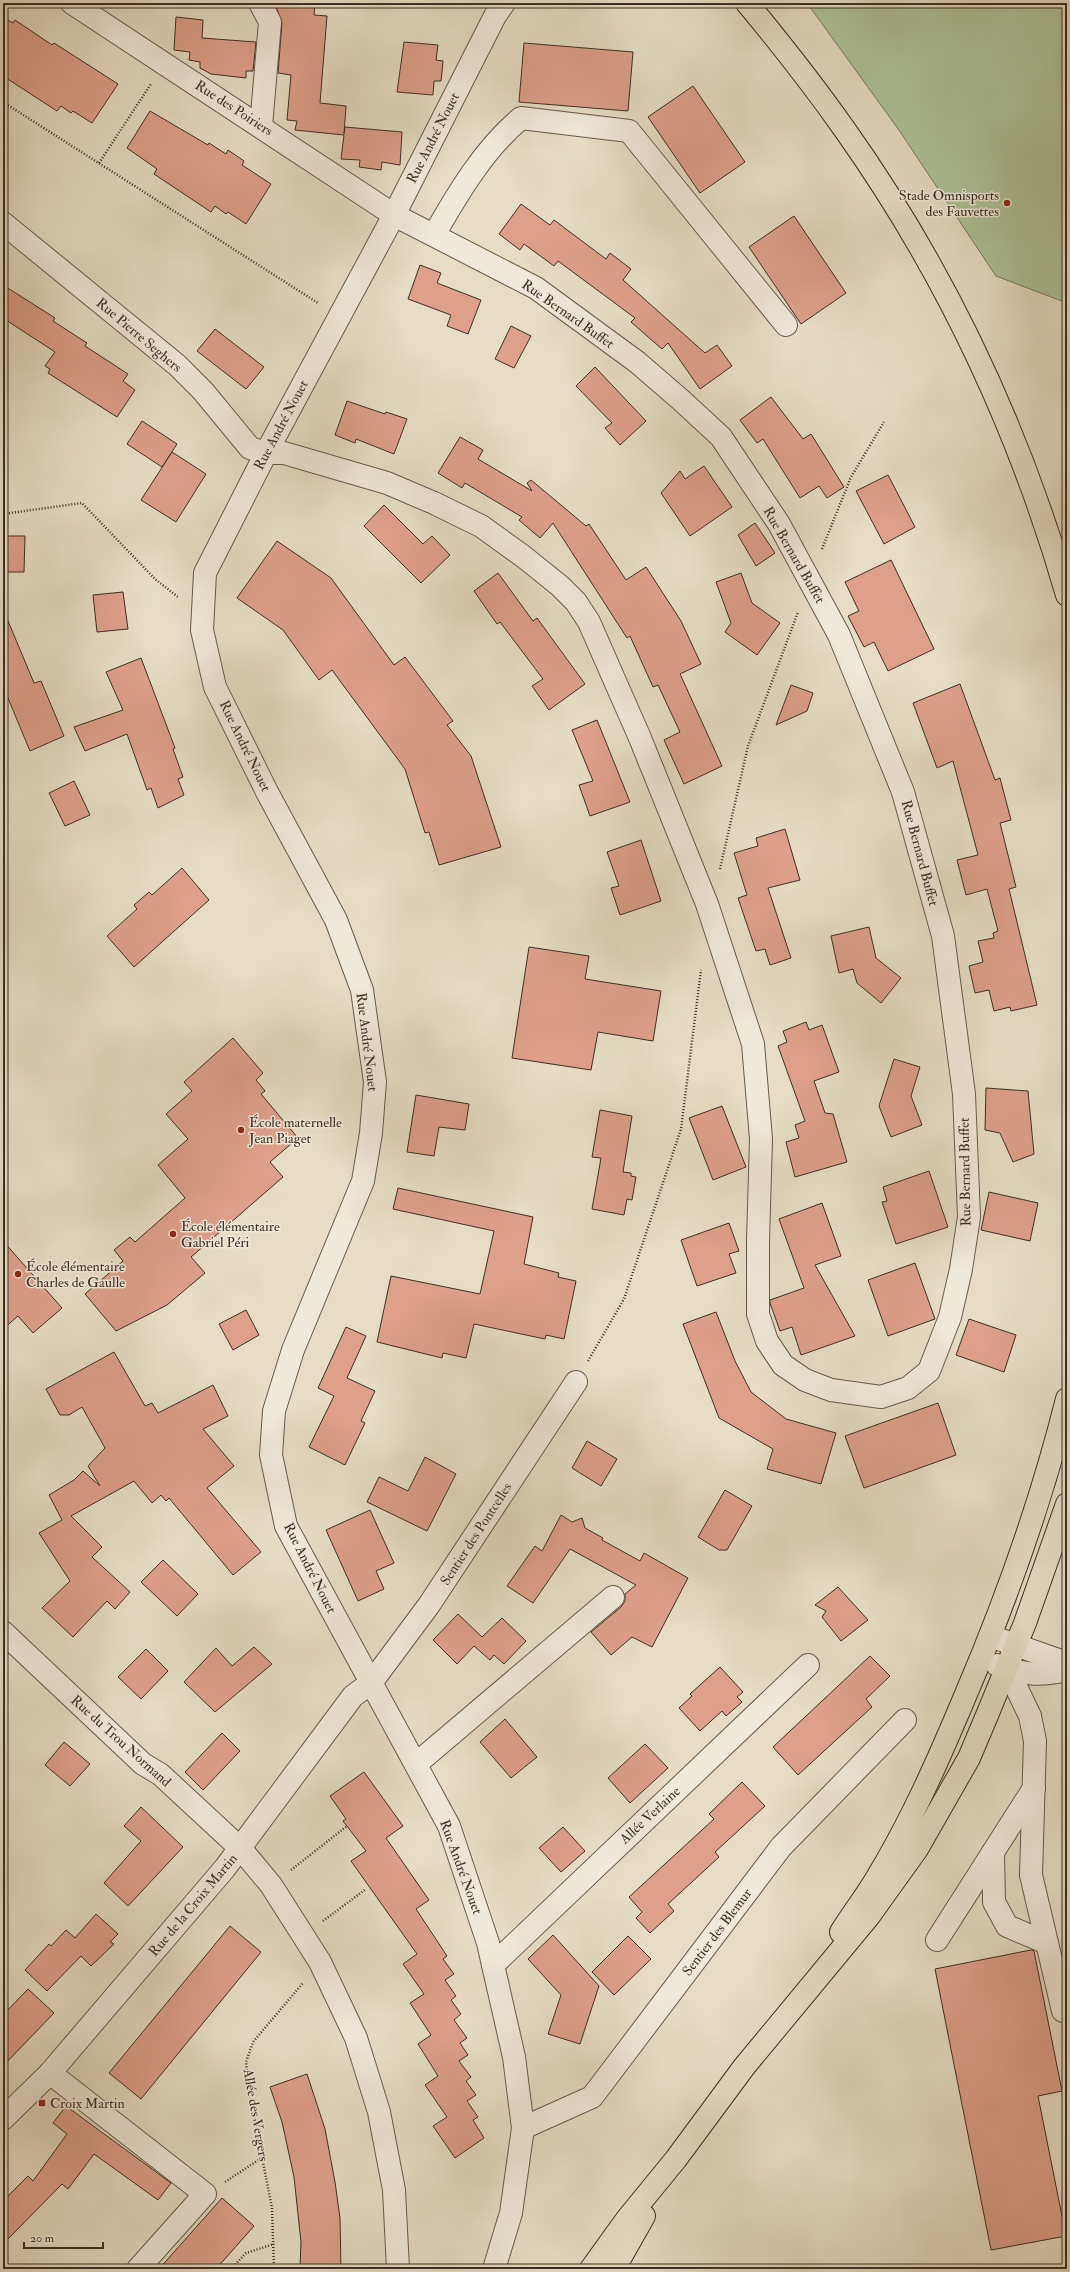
<svg xmlns="http://www.w3.org/2000/svg" width="1070" height="2272" viewBox="0 0 1070 2272" font-family="'IM FELL Double Pica',serif">
<style>
.green{fill:#aec299;stroke:#76785f}
.building{fill:#de9f8b;stroke:#3d2e25}
.lines{fill:none;stroke-linecap:round;stroke-linejoin:round}
.minor-casing{stroke:#675a4d;stroke-width:24}
.major-casing{stroke:#3d2e25;stroke-width:24}
.path{stroke:#3d2e25;stroke-width:2.5;stroke-dasharray:1 2;stroke-linecap:butt}
.minor{stroke:#efe9d9;stroke-width:22}
.major{stroke:#e6ddc4;stroke-width:22}
.poi-dot{fill:#8f2418;stroke:#efe9d9;stroke-width:1.5}
.labels{text-anchor:middle;dominant-baseline:central;stroke-width:3;stroke-linejoin:round;paint-order:stroke}
.street-label{font-size:14px;fill:#3d2e25;stroke:#efe9d9}
.poi-label{font-size:14px;fill:#3d2e25;stroke:#efe9d9;text-anchor:start}
</style>
<rect width="100%" height="100%" fill="#e6ddc4"/>
<filter id="stains"><feTurbulence type="fractalNoise" baseFrequency=".005" numOctaves="4"/><feColorMatrix values="0 0 0 0 .2 0 0 0 0 .09 0 0 0 0 .02 0 0 0 .5 -.17"/></filter>
<radialGradient id="worn" r=".72"><stop offset=".6" stop-color="#630" stop-opacity="0"/><stop offset="1" stop-color="#630" stop-opacity=".3"/></radialGradient>
<!-- green -->
<path class="green" d="M 807,3 L 1067,3 L 1067,303 L 996,276 L 899,130 Z"/>
<!-- building -->
<g class="building">
<path d="M 278,3 L 315,3 L 314,15 L 327,16 L 320,103 L 346,106 L 344,134 L 345,127 L 402,132 L 400,165 L 382,162 L 381,170 L 359,167 L 360,160 L 341,159 L 344,135 L 295,130 L 297,121 L 287,120 L 291,75 L 278,73 L 282,23 L 277,9 Z"/>
<path d="M 3,17 L 13,23 L 15,20 L 52,45 L 54,43 L 118,84 L 92,123 L 73,111 L 71,113 L 61,106 L 57,111 L 3,76 Z"/>
<path d="M 176,17 L 203,20 L 202,38 L 256,42 L 253,71 L 246,71 L 246,78 L 211,74 L 200,68 L 200,62 L 189,60 L 190,52 L 174,50 Z"/>
<path d="M 404,42 L 438,45 L 436,60 L 443,61 L 442,72 L 441,81 L 434,81 L 433,95 L 397,92 Z"/>
<path d="M 524,43 L 633,52 L 628,111 L 519,102 Z"/>
<path d="M 693,86 L 745,162 L 700,193 L 648,117 Z"/>
<path d="M 150,111 L 208,145 L 209,143 L 226,154 L 228,150 L 244,161 L 242,165 L 271,184 L 246,224 L 228,212 L 226,214 L 215,206 L 211,212 L 154,174 L 157,169 L 127,148 Z"/>
<path d="M 521,204 L 550,225 L 554,220 L 606,259 L 610,253 L 631,269 L 623,280 L 705,353 L 717,345 L 732,366 L 700,389 L 668,343 L 662,349 L 631,322 L 635,318 L 558,261 L 554,266 L 524,244 L 520,250 L 499,234 Z"/>
<path d="M 794,216 L 846,293 L 801,324 L 749,247 Z"/>
<path d="M 420,265 L 441,273 L 437,283 L 481,300 L 468,334 L 447,326 L 451,315 L 408,299 Z"/>
<path d="M 3,285 L 55,318 L 53,321 L 87,343 L 85,346 L 128,374 L 123,381 L 135,390 L 117,417 L 48,373 L 50,369 L 45,366 L 55,352 L 3,318 Z"/>
<path d="M 511,326 L 531,336 L 514,368 L 495,359 Z"/>
<path d="M 215,329 L 264,367 L 246,389 L 197,351 Z"/>
<path d="M 595,367 L 646,421 L 620,445 L 605,428 L 612,423 L 576,386 Z"/>
<path d="M 771,397 L 803,439 L 811,434 L 844,487 L 827,498 L 819,486 L 800,498 L 763,439 L 757,443 L 740,420 Z"/>
<path d="M 347,401 L 385,414 L 386,412 L 407,419 L 394,454 L 356,439 L 355,443 L 335,435 Z"/>
<path d="M 142,421 L 177,444 L 162,467 L 127,444 Z"/>
<path d="M 460,437 L 483,450 L 478,459 L 532,491 L 527,483 L 531,480 L 586,526 L 589,524 L 626,580 L 646,567 L 681,621 L 701,664 L 680,674 L 722,766 L 684,784 L 664,740 L 680,732 L 658,685 L 653,687 L 630,636 L 627,638 L 553,523 L 540,538 L 519,520 L 522,517 L 465,483 L 462,488 L 438,473 Z"/>
<path d="M 172,452 L 206,474 L 176,522 L 141,500 Z"/>
<path d="M 704,466 L 732,507 L 690,536 L 661,493 L 680,471 L 685,479 Z"/>
<path d="M 888,475 L 915,527 L 884,544 L 856,491 Z"/>
<path d="M 384,505 L 423,544 L 432,536 L 450,555 L 421,583 L 364,526 Z"/>
<path d="M 755,523 L 775,553 L 756,566 L 738,535 Z"/>
<path d="M 3,536 L 25,536 L 24,572 L 3,572 Z"/>
<path d="M 277,541 L 331,578 L 394,665 L 405,657 L 453,721 L 447,725 L 471,756 L 501,847 L 439,865 L 429,832 L 425,833 L 405,769 L 332,670 L 319,680 L 283,630 L 237,598 Z"/>
<path d="M 891,560 L 934,649 L 888,671 L 874,642 L 864,647 L 848,616 L 859,611 L 845,582 Z"/>
<path d="M 498,573 L 533,621 L 537,618 L 585,684 L 549,710 L 532,686 L 543,679 L 500,622 L 497,624 L 474,591 Z"/>
<path d="M 741,573 L 752,603 L 780,623 L 757,655 L 725,632 L 731,623 L 716,582 Z"/>
<path d="M 123,592 L 128,629 L 97,632 L 93,595 Z"/>
<path d="M 3,609 L 34,683 L 41,681 L 64,736 L 30,751 L 3,686 Z"/>
<path d="M 141,658 L 175,748 L 173,749 L 183,777 L 178,779 L 184,795 L 158,808 L 151,788 L 147,790 L 127,734 L 85,751 L 74,727 L 123,710 L 106,672 Z"/>
<path d="M 960,684 L 995,780 L 1000,778 L 1011,820 L 1000,823 L 1016,887 L 1009,889 L 1037,1005 L 1011,1011 L 1010,1007 L 994,1011 L 989,990 L 975,993 L 969,966 L 983,962 L 978,941 L 994,938 L 993,933 L 998,931 L 987,889 L 966,895 L 957,860 L 978,855 L 953,761 L 937,768 L 913,703 Z"/>
<path d="M 791,685 L 813,693 L 807,711 L 776,725 Z"/>
<path d="M 597,720 L 630,802 L 590,816 L 579,785 L 593,781 L 572,730 Z"/>
<path d="M 74,781 L 90,815 L 65,826 L 49,793 Z"/>
<path d="M 785,829 L 800,880 L 768,888 L 791,958 L 770,965 L 765,949 L 756,951 L 738,898 L 747,895 L 734,853 L 758,846 L 756,838 Z"/>
<path d="M 641,840 L 661,901 L 620,915 L 611,888 L 619,886 L 607,852 Z"/>
<path d="M 182,868 L 209,900 L 134,967 L 107,936 L 137,909 L 134,905 L 149,892 L 152,895 Z"/>
<path d="M 869,927 L 876,958 L 901,978 L 881,1003 L 857,983 L 853,969 L 839,973 L 831,936 Z"/>
<path d="M 529,947 L 589,956 L 585,979 L 661,991 L 653,1041 L 598,1032 L 591,1070 L 512,1058 Z"/>
<path d="M 806,1022 L 809,1030 L 822,1025 L 839,1072 L 814,1081 L 825,1113 L 833,1114 L 847,1162 L 795,1177 L 786,1142 L 799,1138 L 795,1125 L 805,1121 L 778,1046 L 787,1042 L 783,1031 Z"/>
<path d="M 233,1038 L 263,1073 L 256,1080 L 265,1091 L 261,1094 L 298,1138 L 270,1162 L 283,1177 L 191,1257 L 205,1273 L 167,1305 L 116,1331 L 85,1294 L 123,1261 L 114,1250 L 130,1237 L 135,1242 L 185,1198 L 158,1165 L 188,1139 L 166,1114 L 192,1091 L 184,1082 Z"/>
<path d="M 894,1059 L 920,1067 L 911,1096 L 922,1125 L 891,1137 L 879,1106 Z"/>
<path d="M 986,1088 L 1028,1091 L 1034,1154 L 1013,1162 L 1000,1133 L 985,1130 Z"/>
<path d="M 416,1095 L 469,1104 L 465,1130 L 439,1127 L 434,1156 L 407,1152 Z"/>
<path d="M 722,1106 L 746,1167 L 713,1180 L 689,1118 Z"/>
<path d="M 600,1110 L 632,1116 L 623,1172 L 631,1173 L 631,1176 L 636,1177 L 632,1200 L 627,1199 L 624,1215 L 592,1209 L 601,1158 L 592,1157 Z"/>
<path d="M 929,1171 L 948,1227 L 896,1244 L 882,1202 L 887,1201 L 883,1187 Z"/>
<path d="M 398,1188 L 533,1217 L 524,1264 L 559,1273 L 558,1277 L 576,1281 L 564,1339 L 546,1335 L 545,1339 L 474,1324 L 466,1358 L 443,1353 L 442,1358 L 377,1342 L 391,1276 L 480,1294 L 494,1231 L 393,1209 Z"/>
<path d="M 989,1192 L 1038,1203 L 1030,1241 L 981,1230 Z"/>
<path d="M 822,1203 L 841,1256 L 815,1265 L 855,1336 L 801,1355 L 792,1327 L 780,1331 L 770,1303 L 770,1300 L 804,1288 L 779,1219 Z"/>
<path d="M 729,1223 L 739,1251 L 729,1254 L 736,1273 L 697,1286 L 681,1240 Z"/>
<path d="M 3,1241 L 62,1308 L 33,1333 L 18,1316 L 3,1329 Z"/>
<path d="M 915,1263 L 935,1319 L 888,1336 L 868,1280 Z"/>
<path d="M 246,1310 L 259,1335 L 233,1350 L 219,1324 Z"/>
<path d="M 716,1312 L 735,1361 L 751,1392 L 786,1419 L 836,1433 L 821,1484 L 767,1469 L 773,1449 L 719,1418 L 683,1324 Z"/>
<path d="M 969,1319 L 1016,1335 L 1004,1372 L 956,1355 Z"/>
<path d="M 346,1327 L 366,1336 L 347,1378 L 375,1391 L 361,1421 L 365,1423 L 345,1465 L 309,1447 L 334,1396 L 318,1388 Z"/>
<path d="M 114,1352 L 145,1406 L 152,1403 L 158,1413 L 213,1385 L 228,1416 L 203,1429 L 234,1466 L 207,1488 L 261,1552 L 233,1575 L 169,1498 L 166,1501 L 161,1495 L 152,1503 L 134,1481 L 71,1516 L 102,1547 L 92,1557 L 130,1592 L 115,1609 L 107,1601 L 73,1637 L 42,1608 L 70,1581 L 39,1533 L 62,1520 L 49,1495 L 74,1480 L 83,1471 L 100,1486 L 88,1466 L 105,1448 L 82,1407 L 69,1415 L 60,1415 L 46,1389 Z"/>
<path d="M 938,1403 L 956,1455 L 864,1488 L 845,1436 Z"/>
<path d="M 587,1441 L 617,1459 L 601,1486 L 572,1468 Z"/>
<path d="M 425,1457 L 456,1474 L 427,1531 L 367,1502 L 379,1477 L 408,1491 Z"/>
<path d="M 725,1490 L 752,1506 L 727,1550 L 719,1550 L 698,1537 Z"/>
<path d="M 370,1510 L 394,1563 L 376,1571 L 384,1589 L 358,1601 L 326,1530 Z"/>
<path d="M 561,1515 L 572,1522 L 582,1518 L 585,1528 L 603,1538 L 602,1540 L 640,1561 L 644,1553 L 688,1578 L 652,1647 L 632,1637 L 611,1655 L 591,1632 L 621,1607 L 625,1601 L 625,1594 L 636,1585 L 570,1549 L 533,1603 L 507,1586 L 535,1546 L 542,1551 Z"/>
<path d="M 163,1560 L 198,1594 L 177,1616 L 141,1582 Z"/>
<path d="M 838,1587 L 868,1620 L 841,1641 L 822,1617 L 826,1611 L 815,1605 Z"/>
<path d="M 458,1614 L 482,1637 L 502,1618 L 526,1641 L 504,1664 L 494,1655 L 490,1660 L 474,1646 L 457,1664 L 433,1640 Z"/>
<path d="M 254,1647 L 272,1664 L 215,1712 L 184,1682 L 216,1648 L 232,1666 Z"/>
<path d="M 146,1649 L 168,1671 L 141,1699 L 118,1677 Z"/>
<path d="M 870,1656 L 890,1676 L 866,1699 L 872,1707 L 798,1775 L 773,1747 Z"/>
<path d="M 720,1667 L 743,1692 L 737,1697 L 742,1702 L 726,1716 L 722,1711 L 700,1731 L 679,1708 L 692,1696 L 690,1694 Z"/>
<path d="M 505,1719 L 537,1757 L 511,1778 L 480,1742 Z"/>
<path d="M 222,1733 L 240,1751 L 203,1790 L 185,1772 Z"/>
<path d="M 64,1742 L 90,1764 L 70,1786 L 45,1765 Z"/>
<path d="M 645,1744 L 668,1768 L 630,1803 L 608,1778 Z"/>
<path d="M 364,1772 L 403,1826 L 386,1838 L 429,1900 L 416,1909 L 447,1956 L 443,1959 L 454,1974 L 445,1980 L 456,1996 L 451,2000 L 461,2014 L 454,2020 L 467,2038 L 460,2043 L 468,2055 L 459,2061 L 471,2077 L 466,2081 L 476,2095 L 467,2101 L 478,2117 L 473,2120 L 484,2138 L 455,2158 L 433,2126 L 447,2117 L 425,2085 L 438,2076 L 418,2044 L 431,2035 L 410,2003 L 424,1994 L 403,1964 L 417,1954 L 351,1861 L 366,1851 L 343,1821 L 346,1819 L 330,1796 Z"/>
<path d="M 742,1782 L 765,1806 L 715,1852 L 719,1857 L 668,1904 L 674,1911 L 650,1933 L 636,1918 L 642,1912 L 629,1897 L 714,1819 L 709,1814 Z"/>
<path d="M 141,1807 L 183,1847 L 128,1906 L 104,1883 L 141,1841 L 124,1826 Z"/>
<path d="M 563,1827 L 585,1851 L 561,1872 L 539,1848 Z"/>
<path d="M 96,1914 L 118,1934 L 110,1942 L 114,1944 L 91,1966 L 81,1956 L 47,1991 L 25,1970 L 49,1944 L 51,1946 L 66,1930 L 75,1938 Z"/>
<path d="M 230,1926 L 261,1952 L 141,2099 L 109,2073 Z"/>
<path d="M 553,1935 L 599,1986 L 580,2044 L 548,2034 L 561,1995 L 528,1959 Z"/>
<path d="M 628,1936 L 651,1959 L 614,1995 L 592,1972 Z"/>
<path d="M 1031,1950 L 1034,1951 L 1062,2091 L 1038,2096 L 1066,2236 L 991,2250 L 935,1969 Z"/>
<path d="M 28,1989 L 54,2013 L 3,2066 L 3,2015 Z"/>
<path d="M 307,2074 L 325,2129 L 335,2182 L 340,2218 L 341,2269 L 300,2269 L 301,2242 L 294,2177 L 282,2122 L 270,2087 Z"/>
<path d="M 66,2106 L 171,2183 L 158,2200 L 94,2154 L 68,2189 L 62,2184 L 3,2244 L 3,2201 L 28,2176 L 33,2181 L 67,2134 L 53,2123 Z"/>
<path d="M 222,2198 L 254,2226 L 216,2269 L 159,2269 Z"/>
</g>
<g class="lines">
<defs>
<g id="minor">
<path d="M 260,3 L 270,22 L 261,126"/>
<path d="M 3,223 L 177,365 L 203,391 L 250,448 L 266,453 L 284,453 L 387,483 L 434,503 L 481,526 L 524,557 L 560,586 L 576,602 L 589,622 L 640,738 L 707,904 L 753,1044 L 761,1139 L 758,1241 L 758,1314 L 767,1341 L 783,1365 L 805,1380 L 831,1390 L 881,1397 L 908,1388 L 929,1371 L 950,1317 L 961,1269 L 969,1217 L 964,1094 L 943,936 L 903,792 L 839,635 L 779,524 L 721,437 L 681,400 L 637,362 L 536,288 L 394,215 L 72,3"/>
<path d="M 434,235 C 458,193 484,149 521,118 L 629,131 L 786,325"/>
<path d="M 3,1632 L 143,1764 L 160,1774 L 241,1849 L 271,1885 L 320,1962 L 356,2038 L 379,2112 L 394,2190 L 398,2269"/>
<path d="M 990,1636 L 1067,1663"/>
<path d="M 997,1665 C 1024,1675 1040,1676 1067,1670"/>
<path d="M 1007,1668 L 1030,1716 L 1035,1741 L 1031,1875 L 1063,2011"/>
<path d="M 416,1764 L 613,1597"/>
<path d="M 993,1852 L 994,1902 L 1007,1926 L 1047,1943"/>
<path d="M 937,1940 L 1034,1788"/>
<path d="M 493,1965 L 808,1665"/>
<path d="M 50,2073 L 205,2194 L 138,2269"/>
<path d="M 3,2119 L 50,2073 L 225,1868 L 353,1696 L 371,1683 L 429,1605 L 576,1382"/>
<path d="M 523,2128 L 592,2097 L 781,1847 L 905,1720"/>
<path d="M 494,2269 L 511,2213 L 523,2128 L 514,2057 L 488,1943 L 449,1826 L 286,1526 L 271,1455 L 274,1411 L 293,1350 L 363,1181 L 371,1133 L 375,1082 L 362,990 L 336,920 L 267,792 L 215,687 L 202,630 L 205,573 L 266,453 L 394,215 L 495,16 L 504,3"/>
</g>
<g id="major">
<path d="M 747,3 C 781,44 814,86 845,130 C 945,271 1019,429 1067,595"/>
<path d="M 841,1932 C 853,1913 867,1895 878,1876 C 913,1818 940,1756 966,1694 C 1007,1598 1042,1499 1067,1399"/>
<path d="M 591,2269 L 627,2219 L 676,2159 L 744,2067 L 869,1916 L 917,1849 L 969,1758 L 988,1713 L 1025,1623 L 1067,1504"/>
<path d="M 614,2269 L 644,2216"/>
</g>
</defs>
<!-- minor casing -->
<use href="#minor" class="minor-casing"/>
<!-- major casing -->
<use href="#major" class="major-casing"/>
<!-- path -->
<g class="path">
<path d="M 3,102 L 318,303"/>
<path d="M 99,163 L 151,84"/>
<path d="M 3,514 L 82,503 L 155,579 L 178,597"/>
<path d="M 822,549 L 851,477 L 884,422"/>
<path d="M 720,869 L 748,746 L 798,612"/>
<path d="M 588,1361 L 624,1299 L 681,1129 L 701,970"/>
<path d="M 291,1870 L 347,1826"/>
<path d="M 323,1921 L 366,1889"/>
<path d="M 225,2182 L 263,2157"/>
<path d="M 231,2269 L 246,2253 L 274,2244"/>
<path d="M 274,2269 L 272,2208 L 248,2086 L 246,2062 L 253,2042 L 303,1983"/>
</g>
<!-- minor -->
<use href="#minor" class="minor"/>
<!-- major -->
<use href="#major" class="major"/>
</g>
<!-- markers -->
<g class="poi-dot">
<circle cx="1007" cy="203" r="4"/>
<circle cx="241" cy="1130" r="4"/>
<circle cx="173" cy="1234" r="4"/>
<circle cx="18" cy="1274" r="4"/>
<rect x="38" y="2099" width="8" height="8" rx="2"/>
</g>
<g class="labels">
<!-- street labels -->
<g class="street-label">
<text transform="translate(234 108) rotate(33)">Rue des Poiriers</text>
<text transform="translate(433 138) rotate(-63)">Rue André Nouet</text>
<text transform="translate(568 314) rotate(35)">Rue Bernard Buffet</text>
<text transform="translate(139 335) rotate(40)">Rue Pierre Seghers</text>
<text transform="translate(281 425) rotate(-62)">Rue André Nouet</text>
<text transform="translate(794 555) rotate(60)">Rue Bernard Buffet</text>
<text transform="translate(245 746) rotate(64)">Rue André Nouet</text>
<text transform="translate(920 853) rotate(75)">Rue Bernard Buffet</text>
<text transform="translate(367 1042) rotate(83)">Rue André Nouet</text>
<text transform="translate(965 1172) rotate(-91)">Rue Bernard Buffet</text>
<text transform="translate(476 1534) rotate(-57)">Sentier des Pontcelles</text>
<text transform="translate(310 1568) rotate(63)">Rue André Nouet</text>
<text transform="translate(121 1741) rotate(42)">Rue du Trou Normand</text>
<text transform="translate(650 1815) rotate(-43)">Allée Verlaine</text>
<text transform="translate(461 1867) rotate(70)">Rue André Nouet</text>
<text transform="translate(193 1905) rotate(-50)">Rue de la Croix Martin</text>
<text transform="translate(717 1932) rotate(-53)">Sentier des Blemur</text>
<text transform="translate(256 2115) rotate(80)">Allée des Vergers</text>
</g>
<!-- poi labels -->
<g class="poi-label">
<text x="999" y="195" text-anchor="end">Stade Omnisports<tspan x="999" dy="16">des Fauvettes</tspan></text>
<text x="249" y="1122">École maternelle<tspan x="249" dy="16">Jean Piaget</tspan></text>
<text x="181" y="1226">École élémentaire<tspan x="181" dy="16">Gabriel Péri</tspan></text>
<text x="26" y="1266">École élémentaire<tspan x="26" dy="16">Charles de Gaulle</tspan></text>
<text x="50" y="2103">Croix Martin</text>
</g>
</g>
<!-- margin -->
<rect width="1070" height="2272" fill="none" stroke="#e6ddc4" stroke-width="16"/>
<rect x="4" y="4" width="1062" height="2264" fill="none" stroke="#3d2e25" stroke-width="2"/>
<rect x="8" y="8" width="1054" height="2256" fill="none" stroke="#3d2e25"/>
<!-- scale -->
<path d="M24 2242v6h79v-6" fill="none" stroke="#3d2e25" stroke-width="2"/>
<text x="30" y="2242" font-size="12" fill="#3d2e25" stroke="#efe9d9" stroke-width="3" paint-order="stroke">20 m</text>
<rect width="100%" height="100%" filter="url(#stains)"/>
<rect width="100%" height="100%" fill="url(#worn)"/>
</svg>
